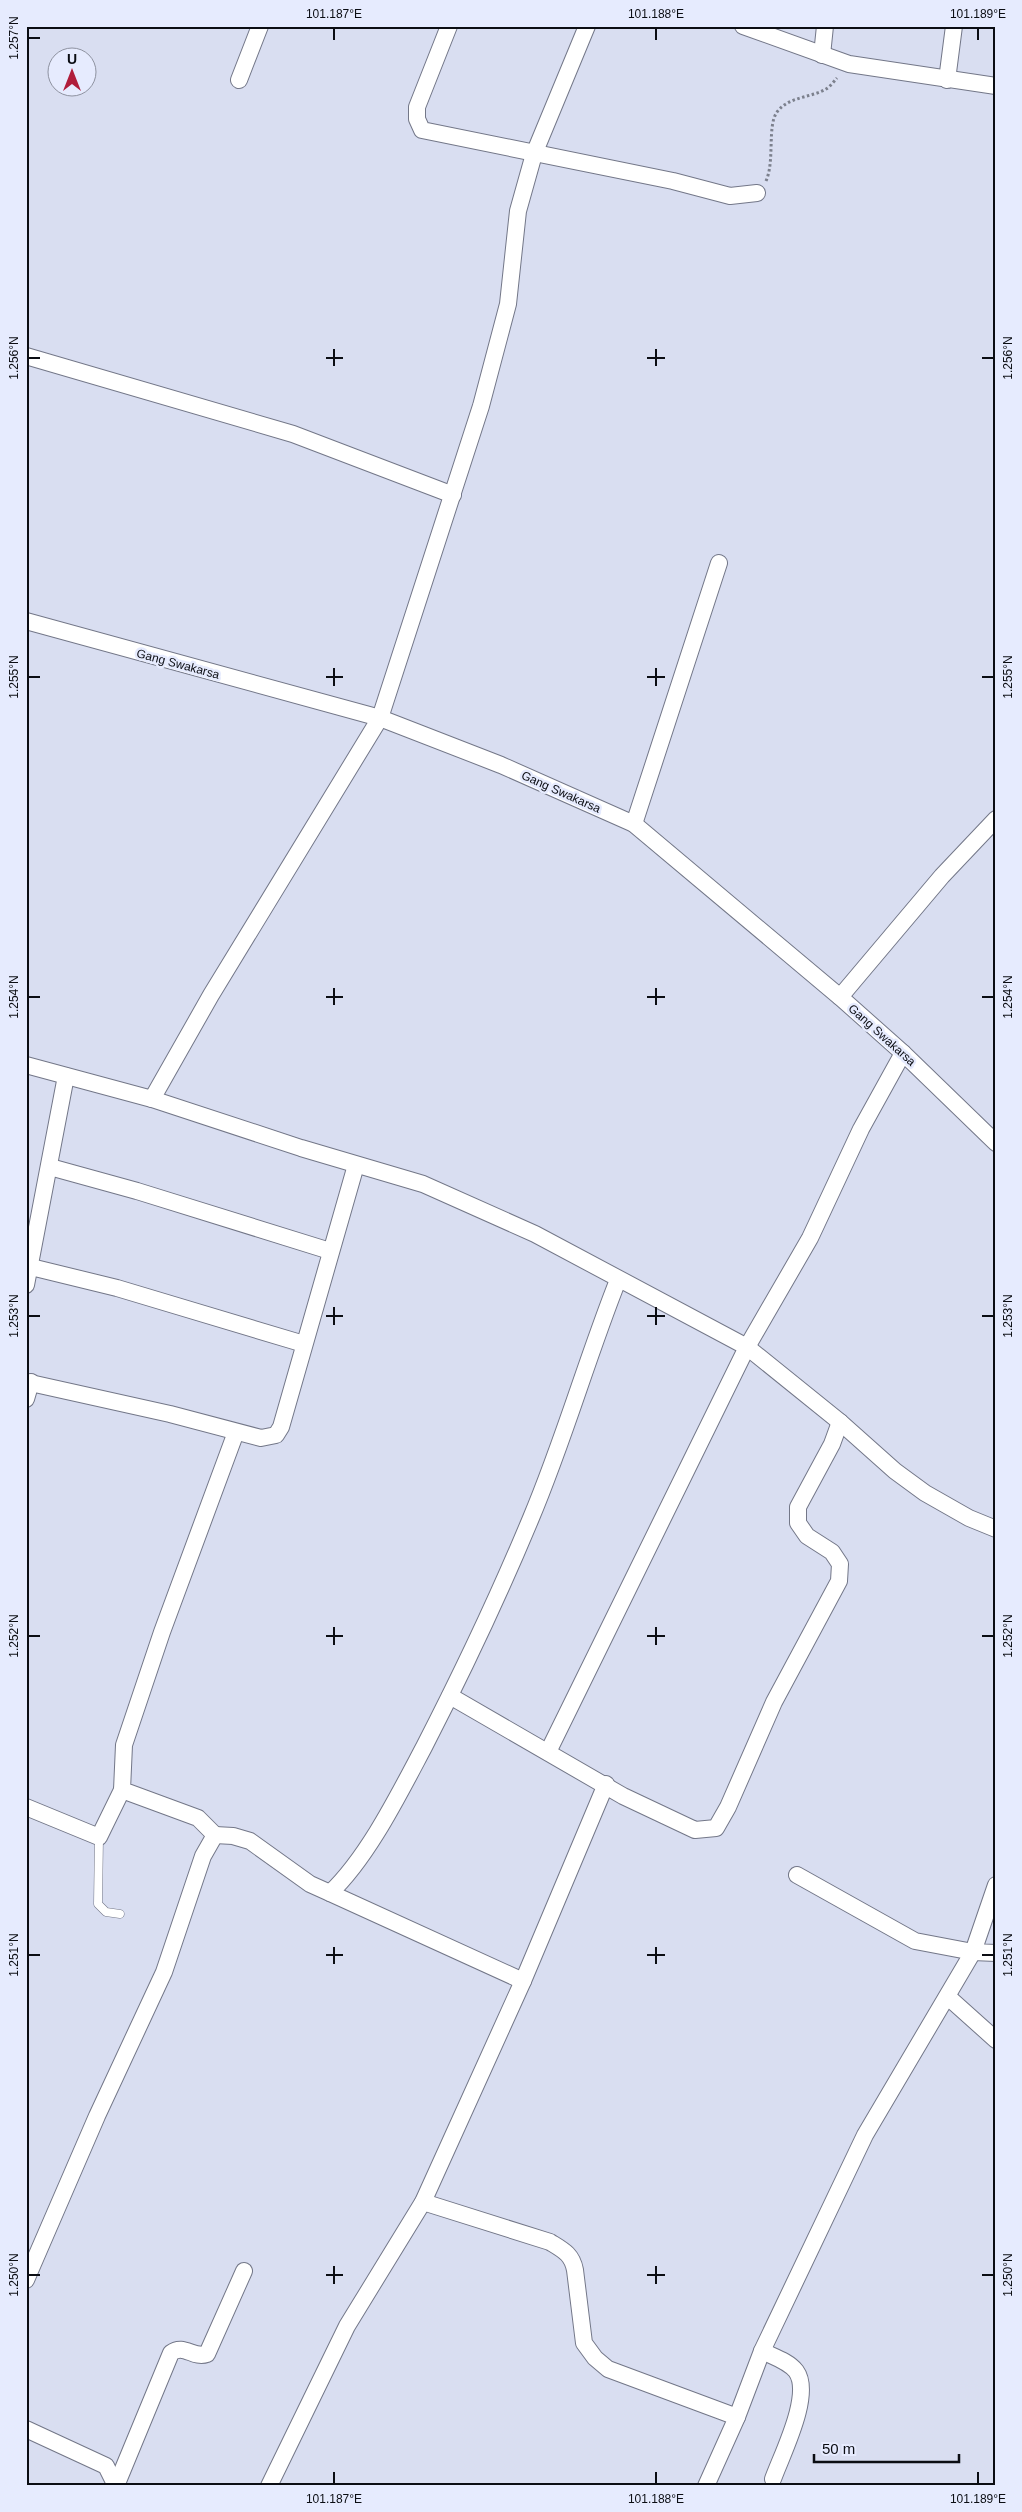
<svg xmlns="http://www.w3.org/2000/svg" width="1022" height="2512" viewBox="0 0 1022 2512" font-family="Arial,sans-serif">
<style>
.lines{fill:none;stroke-linecap:round;stroke-linejoin:round}
.service-casing{stroke:#737788;stroke-width:9}
.minor-casing{stroke:#737788;stroke-width:18}
.path{stroke:#7c808d;stroke-width:3;stroke-dasharray:2.5 2.5;stroke-linecap:butt}
.service{stroke:#fff;stroke-width:8}
.minor{stroke:#fff;stroke-width:16}
.ticks{fill:none;stroke:#0b0d13;stroke-width:2}
.labels{text-anchor:middle;dominant-baseline:central;stroke-width:5;stroke-linejoin:round;paint-order:stroke}
.street-label{font-size:12px;fill:#0b0d13;stroke:#e6ebfe}
.neatline{fill:none;stroke:#0b0d13;stroke-width:2}
.ticks-label{font-size:12px;text-anchor:middle;fill:#0b0d13}
</style>
<rect width="100%" height="100%" fill="#d9def1"/>
<g class="lines">
<defs>
<path id="service" d="M 99,1837 L 98,1904 L 106,1912 L 120,1914"/>
<g id="minor">
<path d="M 449,26 L 417,107 L 417,119 L 422,130 L 673,181 L 730,196 L 757,193"/>
<path d="M 743,26 L 849,64 L 996,86"/>
<path d="M 822,55 L 825,26"/>
<path d="M 239,80 L 260,26"/>
<path d="M 947,80 L 954,26"/>
<path d="M 26,356 L 293,434 L 453,495"/>
<path d="M 26,621 L 380,718 L 501,765 L 634,824 L 840,997 L 903,1053 L 996,1143"/>
<path d="M 634,824 L 719,563"/>
<path d="M 840,997 L 942,876 L 996,819"/>
<path d="M 26,1065 L 152,1099 L 301,1148 L 423,1184 L 535,1234 L 747,1347 L 840,1422 L 895,1471 L 925,1493 L 969,1518 L 996,1529"/>
<path d="M 152,1099 L 211,995 L 380,718 L 481,406 L 508,304 L 518,211 L 534,154 L 587,26"/>
<path d="M 50,1167 L 137,1191 L 330,1251"/>
<path d="M 31,1267 L 117,1288 L 304,1344"/>
<path d="M 26,1285 L 66,1076"/>
<path d="M 26,1382 L 170,1414 L 261,1438 L 276,1435 L 281,1427 L 356,1165"/>
<path d="M 26,1399 L 31,1382"/>
<path d="M 450,1696 L 623,1796 L 695,1830 L 716,1828 L 728,1807 L 774,1702 L 839,1581 L 840,1564 L 832,1552 L 807,1536 L 798,1523 L 798,1507 L 832,1444 L 840,1422"/>
<path d="M 548,1752 L 747,1347 L 810,1238 L 861,1129 L 903,1053"/>
<path d="M 26,1807 L 99,1837 L 122,1790"/>
<path d="M 215,1835 L 233,1836 L 250,1841 L 310,1884 L 330,1893 C 368,1857 399,1794 424,1747 C 462,1673 499,1595 531,1518 C 564,1440 587,1358 618,1280"/>
<path d="M 996,1885 L 973,1952 L 996,1953"/>
<path d="M 330,1893 L 523,1981"/>
<path d="M 948,1997 L 996,2040"/>
<path d="M 423,2202 L 550,2242 C 563,2250 572,2254 575,2270 L 584,2343 L 595,2358 L 608,2369 L 737,2417"/>
<path d="M 26,2280 L 97,2116 L 164,1972 L 203,1856 L 215,1835 L 198,1818 L 122,1790 L 124,1745 L 162,1632 L 236,1432"/>
<path d="M 762,2351 C 774,2357 788,2361 796,2371 C 813,2394 782,2454 773,2479"/>
<path d="M 26,2429 L 106,2466 L 116,2486"/>
<path d="M 116,2486 L 171,2353 C 184,2343 193,2359 207,2354 L 244,2271"/>
<path d="M 269,2486 L 347,2326 L 423,2202 L 523,1981 L 606,1784"/>
<path d="M 706,2486 L 737,2417 L 762,2351 L 865,2135 L 973,1952 L 915,1941 L 797,1875"/>
</g>
</defs>
<!-- service casing -->
<use href="#service" class="service-casing"/>
<!-- minor casing -->
<use href="#minor" class="minor-casing"/>
<!-- path -->
<path class="path" d="M 766,181 C 775,161 767,126 777,112 C 789,96 811,98 826,89 C 830,87 834,81 837,78"/>
<!-- service -->
<use href="#service" class="service"/>
<!-- minor -->
<use href="#minor" class="minor"/>
</g>
<!-- ticks -->
<path class="ticks" d="M 334,28 L 334,40M 656,28 L 656,40M 978,28 L 978,40M 28,38 L 40,38M 334,349 L 334,366M 656,349 L 656,366M 28,358 L 40,358M 326,358 L 343,358M 647,358 L 665,358M 982,358 L 994,358M 334,668 L 334,686M 656,668 L 656,686M 28,677 L 40,677M 326,677 L 343,677M 647,677 L 665,677M 982,677 L 994,677M 334,988 L 334,1005M 656,988 L 656,1005M 28,997 L 40,997M 326,997 L 343,997M 647,997 L 665,997M 982,997 L 994,997M 334,1307 L 334,1325M 656,1307 L 656,1325M 28,1316 L 40,1316M 326,1316 L 343,1316M 647,1316 L 665,1316M 982,1316 L 994,1316M 334,1627 L 334,1645M 656,1627 L 656,1645M 28,1636 L 40,1636M 326,1636 L 343,1636M 647,1636 L 665,1636M 982,1636 L 994,1636M 334,1947 L 334,1964M 656,1947 L 656,1964M 28,1955 L 40,1955M 326,1955 L 343,1955M 647,1955 L 665,1955M 982,1955 L 994,1955M 334,2266 L 334,2284M 656,2266 L 656,2284M 28,2275 L 40,2275M 326,2275 L 343,2275M 647,2275 L 665,2275M 982,2275 L 994,2275M 334,2472 L 334,2484M 656,2472 L 656,2484M 978,2472 L 978,2484"/>
<g class="labels">
<!-- street labels -->
<g class="street-label">
<text transform="translate(178 664) rotate(15)">Gang Swakarsa</text>
<text transform="translate(561 792) rotate(24)">Gang Swakarsa</text>
<text transform="translate(882 1035) rotate(42)">Gang Swakarsa</text>
</g>
</g>
<!-- border -->
<rect width="1022" height="2512" fill="none" stroke="#e6ebfe" stroke-width="55"/>
<!-- north arrow -->
<g transform="translate(72 72)"><circle r="24" fill="#e6ebfe" stroke="#8e92a0"/>
<path d="M0-4L9 19L0 12L-9 19Z" fill="#b01d3b"/>
<text y="-8" font-size="14" font-weight="bold" text-anchor="middle" fill="#0b0d13">U</text>
</g>
<!-- scale -->
<path d="M814 2454v8h145v-8" fill="none" stroke="#0b0d13" stroke-width="2.5"/>
<text x="822" y="2454" font-size="15" fill="#0b0d13" stroke="#e6ebfe" stroke-width="4" paint-order="stroke">50 m</text>
<rect x="28" y="28" width="966" height="2456" class="neatline"/>
<g class="ticks-label">
<text x="334" y="18">101.187°E</text>
<text x="656" y="18">101.188°E</text>
<text x="978" y="18">101.189°E</text>
<text transform="translate(14 38) rotate(-90)" y="4">1.257°N</text>
<text transform="translate(14 358) rotate(-90)" y="4">1.256°N</text>
<text transform="translate(1008 358) rotate(-90)" y="4">1.256°N</text>
<text transform="translate(14 677) rotate(-90)" y="4">1.255°N</text>
<text transform="translate(1008 677) rotate(-90)" y="4">1.255°N</text>
<text transform="translate(14 997) rotate(-90)" y="4">1.254°N</text>
<text transform="translate(1008 997) rotate(-90)" y="4">1.254°N</text>
<text transform="translate(14 1316) rotate(-90)" y="4">1.253°N</text>
<text transform="translate(1008 1316) rotate(-90)" y="4">1.253°N</text>
<text transform="translate(14 1636) rotate(-90)" y="4">1.252°N</text>
<text transform="translate(1008 1636) rotate(-90)" y="4">1.252°N</text>
<text transform="translate(14 1955) rotate(-90)" y="4">1.251°N</text>
<text transform="translate(1008 1955) rotate(-90)" y="4">1.251°N</text>
<text transform="translate(14 2275) rotate(-90)" y="4">1.250°N</text>
<text transform="translate(1008 2275) rotate(-90)" y="4">1.250°N</text>
<text x="334" y="2503">101.187°E</text>
<text x="656" y="2503">101.188°E</text>
<text x="978" y="2503">101.189°E</text>
</g>
</svg>
